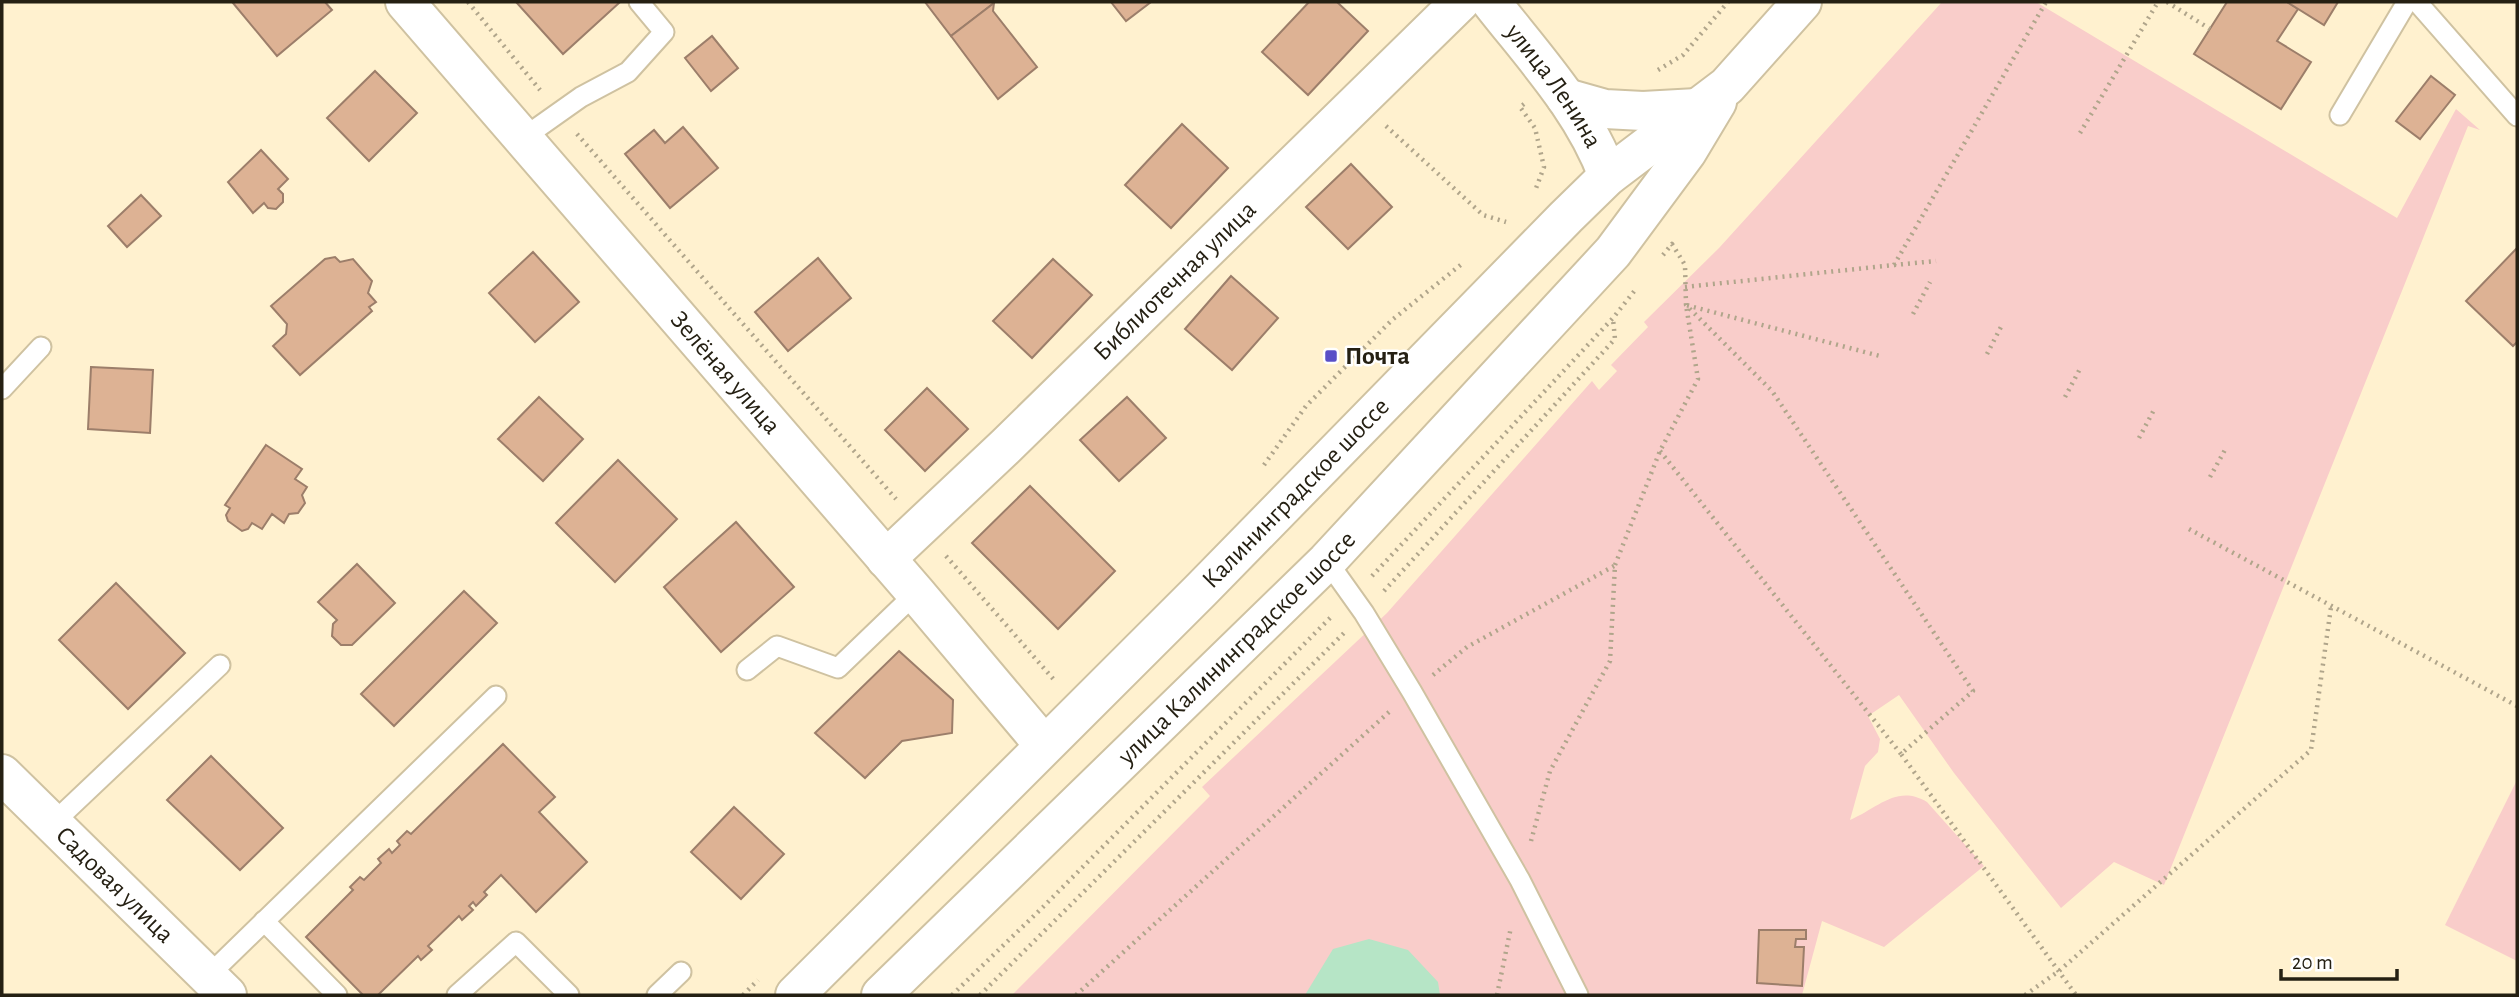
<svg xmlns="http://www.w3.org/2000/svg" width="2519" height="997" viewBox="0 0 2519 997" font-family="'Alegreya Sans',sans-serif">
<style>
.green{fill:#f9cdca}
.water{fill:#b6e5c6}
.building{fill:#ddb294;stroke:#9c7e6a;stroke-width:2}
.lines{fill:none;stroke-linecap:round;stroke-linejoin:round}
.lane-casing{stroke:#cfc2a1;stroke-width:23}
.street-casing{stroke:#cfc2a1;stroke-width:42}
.secondary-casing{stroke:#cfc2a1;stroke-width:42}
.primary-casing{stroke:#cfc2a1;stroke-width:42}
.path{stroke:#b0a58b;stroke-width:4.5;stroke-dasharray:2 5;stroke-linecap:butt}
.lane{stroke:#fff;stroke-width:19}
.street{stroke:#fff;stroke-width:38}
.secondary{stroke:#fff;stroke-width:38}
.primary{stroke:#fff;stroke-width:38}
.poi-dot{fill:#594fc7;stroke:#fff;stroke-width:2.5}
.labels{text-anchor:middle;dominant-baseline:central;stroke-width:5;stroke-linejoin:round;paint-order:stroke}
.street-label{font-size:26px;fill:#252013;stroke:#fff}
.poi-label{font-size:26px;font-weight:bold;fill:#252013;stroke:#fff;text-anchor:start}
</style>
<rect width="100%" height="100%" fill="#fff1cf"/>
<!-- green -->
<g class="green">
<path d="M 1942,2 L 2036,2 L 2397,218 L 2456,109 L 2480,130 L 2468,126 L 2164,885 L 2114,862 L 2061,908 L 1954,773 L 1899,695 L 1868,716 L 1880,739 L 1878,752 L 1865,766 L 1850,820 C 1878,808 1897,784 1927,802 L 1984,866 L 1884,947 L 1822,921 L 1802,995 L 1012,995 L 1210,796 L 1202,787 L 1387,613 L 1592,381 L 1599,390 L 1617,371 L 1611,365 L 1648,327 L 1644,322 L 1719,248 Z"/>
<path d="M 2517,780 L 2517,961 L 2445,925 Z"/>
</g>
<!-- water -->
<path class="water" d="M 1369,939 L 1408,950 L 1438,982 L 1440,995 L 1305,995 L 1333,949 Z"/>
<!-- building -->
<g class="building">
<path d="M 235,2 L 325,2 L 332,10 L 277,56 L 233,3 Z"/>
<path d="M 516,2 L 617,2 L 619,3 L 563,54 Z"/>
<path d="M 925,2 L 994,2 L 994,3 L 951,36 Z"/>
<path d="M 1111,2 L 1151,2 L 1126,21 Z"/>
<path d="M 1309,2 L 1337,2 L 1368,31 L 1308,95 L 1262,52 Z"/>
<path d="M 2227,2 L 2287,2 L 2298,9 L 2277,41 L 2311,62 L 2281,109 L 2194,54 Z"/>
<path d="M 2287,2 L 2338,2 L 2324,25 Z"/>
<path d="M 994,3 L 993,11 L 1037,67 L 998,99 L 951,36 Z"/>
<path d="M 712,36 L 738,68 L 711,91 L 685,58 Z"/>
<path d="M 375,71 L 417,113 L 369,161 L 327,118 Z"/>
<path d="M 2431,76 L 2455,95 L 2420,139 L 2396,121 Z"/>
<path d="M 1182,124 L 1228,168 L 1171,228 L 1125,185 Z"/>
<path d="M 683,127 L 718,168 L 670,208 L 625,154 L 654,130 L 665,143 Z"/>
<path d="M 261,150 L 288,179 L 278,189 L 283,194 L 283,202 L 276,209 L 268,208 L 264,203 L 253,213 L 228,182 Z"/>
<path d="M 1351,164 L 1392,207 L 1348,249 L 1306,207 Z"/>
<path d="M 141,195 L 161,216 L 127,247 L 108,226 Z"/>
<path d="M 2517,248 L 2517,342 L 2513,346 L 2466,301 Z"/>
<path d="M 533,252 L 579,302 L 535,342 L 489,293 Z"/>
<path d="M 335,257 L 340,262 L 353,259 L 372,281 L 368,293 L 376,302 L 369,307 L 372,311 L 300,375 L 273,346 L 286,334 L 287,324 L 271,306 L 325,259 Z"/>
<path d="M 818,258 L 851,298 L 788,351 L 755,312 Z"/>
<path d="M 1053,259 L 1092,295 L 1032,358 L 993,321 Z"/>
<path d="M 1231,276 L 1278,318 L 1232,370 L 1185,329 Z"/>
<path d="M 91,367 L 153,370 L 150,433 L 88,429 Z"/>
<path d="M 927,388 L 968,429 L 925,471 L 885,430 Z"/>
<path d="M 539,397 L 583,439 L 543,481 L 498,439 Z"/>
<path d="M 1127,397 L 1166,438 L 1119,481 L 1080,440 Z"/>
<path d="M 266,445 L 302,469 L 295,479 L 307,487 L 302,495 L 305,503 L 298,513 L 289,514 L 284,523 L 272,514 L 262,529 L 252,523 L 248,529 L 242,531 L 228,521 L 226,515 L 230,508 L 225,505 Z"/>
<path d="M 618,460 L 677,519 L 615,582 L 556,523 Z"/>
<path d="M 1030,486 L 1115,571 L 1058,629 L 972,543 Z"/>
<path d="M 736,522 L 794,587 L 721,652 L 664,587 Z"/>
<path d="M 357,564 L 395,603 L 352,645 L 341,645 L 332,636 L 333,624 L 337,620 L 318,602 Z"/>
<path d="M 116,583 L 185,653 L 128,709 L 59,640 Z"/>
<path d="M 464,591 L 497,623 L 394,726 L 361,694 Z"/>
<path d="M 899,651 L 953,700 L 952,733 L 902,741 L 865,778 L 815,733 Z"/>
<path d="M 503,744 L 555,797 L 539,812 L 587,862 L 536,912 L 501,875 L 484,892 L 487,895 L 476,906 L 473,902 L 469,906 L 473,910 L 462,920 L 459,916 L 428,946 L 432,950 L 421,960 L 418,956 L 378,995 L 363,995 L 306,937 L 353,890 L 350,887 L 360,877 L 364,880 L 381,863 L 378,859 L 389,849 L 392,853 L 400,845 L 397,841 L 407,831 L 411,834 Z"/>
<path d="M 211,756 L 283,828 L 240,870 L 167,800 Z"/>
<path d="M 734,807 L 784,854 L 741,899 L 691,852 Z"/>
<path d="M 1759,930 L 1806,930 L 1806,939 L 1796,939 L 1795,947 L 1804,947 L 1802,986 L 1757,983 Z"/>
</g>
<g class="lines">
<defs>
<g id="lane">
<path d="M 2417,2 L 2517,116"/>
<path d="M 2340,115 L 2407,2"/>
<path d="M 523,138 L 581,97 L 628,72 L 664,32 L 639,2"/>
<path d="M 2,389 L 41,347"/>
<path d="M 1327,561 L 1364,613 L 1412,692 L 1520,880 L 1578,995"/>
<path d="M 747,670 L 777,646 L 838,668 L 916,593"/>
<path d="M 52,824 L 220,665"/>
<path d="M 264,921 L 337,995"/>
<path d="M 208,976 L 496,696"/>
<path d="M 457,995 L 516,942 L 569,995"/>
<path d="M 657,995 L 681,972"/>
</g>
<g id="street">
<path id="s1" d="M 886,559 L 1006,446 L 1460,2"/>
</g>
<g id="secondary">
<path id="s2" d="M 405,2 L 916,593 L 1044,745"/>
<path id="s3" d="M 1491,2 C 1534,57 1584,110 1608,176"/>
<path d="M 1566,98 L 1605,109 L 1643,111 L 1697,108"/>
<path id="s4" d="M 2,774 L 227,995"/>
</g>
<g id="primary">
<path id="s5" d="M 795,995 L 1201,590 L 1566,217 L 1608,176 L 1727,86 L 1802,2"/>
<path id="s6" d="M 881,995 L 1327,561 L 1613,252 L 1687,152 L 1717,102"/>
</g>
</defs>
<!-- lane casing -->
<use href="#lane" class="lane-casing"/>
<!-- street casing -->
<use href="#street" class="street-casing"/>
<!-- secondary casing -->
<use href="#secondary" class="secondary-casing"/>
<!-- primary casing -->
<use href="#primary" class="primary-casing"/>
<!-- path -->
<g class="path">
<path d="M 468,2 L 540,90"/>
<path d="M 2167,2 L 2210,29"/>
<path d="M 1658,70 L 1683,55 L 1728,2"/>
<path d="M 1524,104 L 1520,107 L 1535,128 L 1544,167 L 1535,191"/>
<path d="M 1386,126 L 1483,215 L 1506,222"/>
<path d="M 2080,133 L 2158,2"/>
<path d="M 577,134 L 896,499"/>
<path d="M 1663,255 L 1672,244 L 1685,265 L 1686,305 L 1772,391 L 1973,691 L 1901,754 L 2076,995"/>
<path d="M 1894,265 L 1936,261"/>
<path d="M 1685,287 L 1894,265 L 2046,2"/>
<path d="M 1913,314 L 1930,282"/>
<path d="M 1987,354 L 2003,323"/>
<path d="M 2065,397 L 2081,367"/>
<path d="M 2139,438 L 2155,408"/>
<path d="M 1660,451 L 1901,754"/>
<path d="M 1264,465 L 1306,406 L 1392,320 L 1463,263"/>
<path d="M 2210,477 L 2226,448"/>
<path d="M 2189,529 L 2517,706"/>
<path d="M 946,556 L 1055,681"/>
<path d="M 1372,576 L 1613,318 L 1636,289"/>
<path d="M 1384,591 L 1615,339 L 1613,319"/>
<path d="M 1433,675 L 1467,647 L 1614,566"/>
<path d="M 1531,841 L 1550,771 L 1610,661 L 1615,565 L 1660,451 L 1698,379 L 1686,305 L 1880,356"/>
<path d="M 743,995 L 758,980"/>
<path d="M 952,995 L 1043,907 L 1331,617"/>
<path d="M 980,995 L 1344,633"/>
<path d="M 1076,995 L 1389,712"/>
<path d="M 1497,995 L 1511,927"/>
<path d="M 2025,995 L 2059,971 L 2311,750 L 2331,607"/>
</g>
<!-- lane -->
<use href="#lane" class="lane"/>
<!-- street -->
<use href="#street" class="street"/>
<!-- secondary -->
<use href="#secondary" class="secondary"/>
<!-- primary -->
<use href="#primary" class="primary"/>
</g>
<!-- markers -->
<rect class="poi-dot" x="1324" y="349" width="14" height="14" rx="3.5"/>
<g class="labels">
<!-- street labels -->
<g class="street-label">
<text stroke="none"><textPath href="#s3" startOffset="105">улица Ленина</textPath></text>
<text stroke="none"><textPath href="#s1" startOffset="401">Библиотечная улица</textPath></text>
<text stroke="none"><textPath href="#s2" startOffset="490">Зелёная улица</textPath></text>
<text stroke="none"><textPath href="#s5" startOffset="709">Калининградское шоссе</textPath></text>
<text stroke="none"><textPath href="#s6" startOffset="497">улица Калининградское шоссе</textPath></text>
<text stroke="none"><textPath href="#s4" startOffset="158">Садовая улица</textPath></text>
</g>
<!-- poi labels -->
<g class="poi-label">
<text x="1345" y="356">Почта</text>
</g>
</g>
<!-- border -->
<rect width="2519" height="997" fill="none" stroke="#252013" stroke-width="7"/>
<!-- scale -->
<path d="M2281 969v10h116v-10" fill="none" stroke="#252013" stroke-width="3.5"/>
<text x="2292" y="969" font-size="21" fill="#252013" stroke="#ffffff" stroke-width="5" paint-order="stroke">20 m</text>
</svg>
